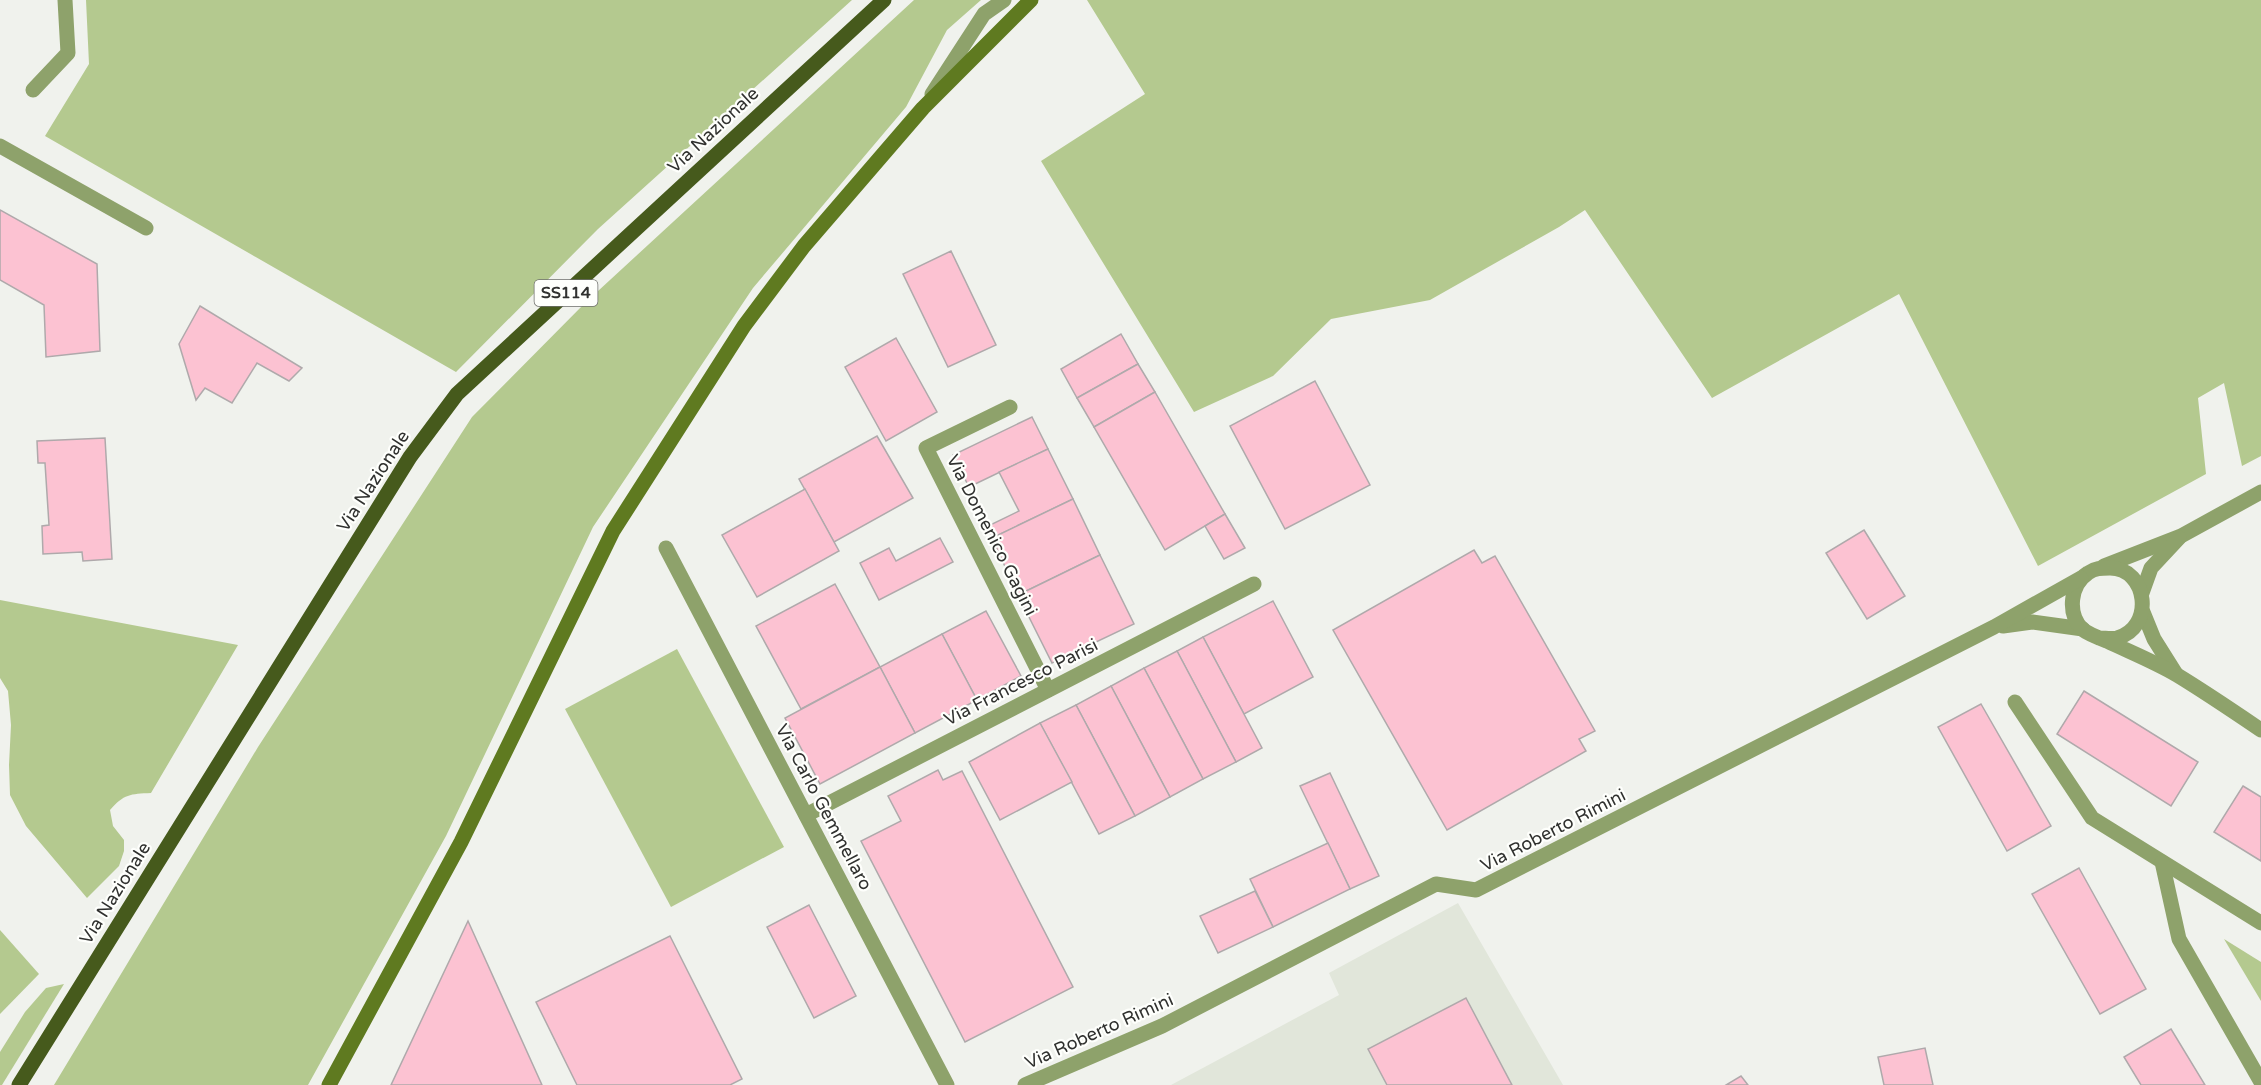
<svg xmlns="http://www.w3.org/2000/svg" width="2261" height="1085" viewBox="0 0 2261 1085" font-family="'Varela Round',sans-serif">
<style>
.built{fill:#e1e6da}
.green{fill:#b4c98f}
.building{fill:#fcc2d2;stroke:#afa9ab;stroke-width:1.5}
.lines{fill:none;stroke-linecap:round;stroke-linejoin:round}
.lane{stroke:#8ea26b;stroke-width:15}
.street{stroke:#8ea26b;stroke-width:15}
.secondary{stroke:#5f7a20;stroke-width:15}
.primary{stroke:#465a1c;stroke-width:15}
.labels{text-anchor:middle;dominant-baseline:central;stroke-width:4.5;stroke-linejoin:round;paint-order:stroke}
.shield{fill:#fefffc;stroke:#6e6f6c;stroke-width:1.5}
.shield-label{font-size:16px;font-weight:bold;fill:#30312f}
.street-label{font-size:18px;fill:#30312f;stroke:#fefffc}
</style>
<rect width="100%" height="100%" fill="#f0f2ed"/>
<!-- built -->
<path class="built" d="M 1458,903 L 1563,1085 L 1171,1085 L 1339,995 L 1329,973 Z"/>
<!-- green -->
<g class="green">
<path d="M 86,0 L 852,0 L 598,229 L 456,372 L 45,136 L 89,64 Z"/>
<path d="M 914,0 L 981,0 L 947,30 L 906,107 L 753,288 L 593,527 L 446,836 L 308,1085 L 54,1085 L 258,747 L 472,417 L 585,303 Z"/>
<path d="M 1087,0 L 2261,0 L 2261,456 L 2242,466 L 2224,383 L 2198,398 L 2206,474 L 2038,566 L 1899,294 L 1712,398 L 1585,210 L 1559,227 L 1430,300 L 1331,319 L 1273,376 L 1194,412 L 1041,161 L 1145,94 Z"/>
<path d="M 0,600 L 238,645 L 151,793 C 130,794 124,794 110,810 L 113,826 L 124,840 L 124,851 L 119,866 L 87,898 L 26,826 L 10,795 L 9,765 L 11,725 L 8,691 L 0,678 Z"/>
<path d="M 677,649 L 784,847 L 671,907 L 565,709 Z"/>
<path d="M 0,930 L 39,974 L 0,1014 Z"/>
<path d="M 2224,939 L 2261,962 L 2261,1001 Z"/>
<path d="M 64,984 L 2,1085 L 0,1085 L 0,1052 L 25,1012 L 46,988 Z"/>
</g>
<!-- building -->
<g class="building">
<path d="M 0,210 L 97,264 L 100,351 L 46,357 L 44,305 L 0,280 Z"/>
<path d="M 951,251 L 996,345 L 948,367 L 903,274 Z"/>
<path d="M 200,306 L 302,368 L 289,381 L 257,363 L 232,403 L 205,388 L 196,400 L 179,344 Z"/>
<path d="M 1121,334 L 1138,364 L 1077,398 L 1061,369 Z"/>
<path d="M 896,338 L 937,412 L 886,441 L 845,367 Z"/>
<path d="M 1138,364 L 1155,392 L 1094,427 L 1077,398 Z"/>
<path d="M 1315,381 L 1370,485 L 1285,529 L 1230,426 Z"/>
<path d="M 1155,392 L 1225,514 L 1165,550 L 1094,427 Z"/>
<path d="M 1032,417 L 1048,449 L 969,487 L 953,455 Z"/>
<path d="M 877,436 L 913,498 L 834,542 L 799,479 Z"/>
<path d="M 105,438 L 112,559 L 83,561 L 82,552 L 43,554 L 42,526 L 49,525 L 45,463 L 38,463 L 37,441 Z"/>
<path d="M 1048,449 L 1073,499 L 992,538 L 986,527 L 1019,511 L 999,472 Z"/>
<path d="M 805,489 L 839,551 L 757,597 L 722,535 Z"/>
<path d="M 1073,499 L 1100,555 L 1018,595 L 992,538 Z"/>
<path d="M 1225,514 L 1245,548 L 1224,559 L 1205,526 Z"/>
<path d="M 1864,530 L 1905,596 L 1867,619 L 1826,553 Z"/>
<path d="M 940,538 L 953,562 L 879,600 L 860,563 L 889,548 L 896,561 Z"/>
<path d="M 1474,550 L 1482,563 L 1495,556 L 1595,731 L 1579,739 L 1586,751 L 1447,830 L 1333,630 Z"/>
<path d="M 1100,555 L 1134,624 L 1052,663 L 1018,595 Z"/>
<path d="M 835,584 L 880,667 L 801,709 L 756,626 Z"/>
<path d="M 1273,601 L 1313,677 L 1244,714 L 1203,637 Z"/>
<path d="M 986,611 L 1021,676 L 977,700 L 942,634 Z"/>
<path d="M 942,634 L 977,700 L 915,733 L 880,667 Z"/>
<path d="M 1203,637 L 1262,748 L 1236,762 L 1177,651 Z"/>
<path d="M 1177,651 L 1236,762 L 1203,779 L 1144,668 Z"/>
<path d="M 880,667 L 915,733 L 820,784 L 785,718 Z"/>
<path d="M 1144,668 L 1203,779 L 1170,797 L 1111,686 Z"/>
<path d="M 1111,686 L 1170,797 L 1135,816 L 1076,705 Z"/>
<path d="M 2084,691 L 2198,762 L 2171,806 L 2057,734 Z"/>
<path d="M 1981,704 L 2051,826 L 2007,851 L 1938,727 Z"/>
<path d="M 1076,705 L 1135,816 L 1099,834 L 1040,723 Z"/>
<path d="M 1040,723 L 1072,782 L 1000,820 L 969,762 Z"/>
<path d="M 938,770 L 943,780 L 962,771 L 1073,987 L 965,1042 L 861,841 L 901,821 L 888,796 Z"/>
<path d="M 1330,773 L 1379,876 L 1350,889 L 1300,786 Z"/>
<path d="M 2243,786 L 2261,797 L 2261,861 L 2214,832 Z"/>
<path d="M 1328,843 L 1350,889 L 1273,927 L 1250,879 Z"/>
<path d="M 2079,868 L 2146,989 L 2100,1014 L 2032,894 Z"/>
<path d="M 1255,891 L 1273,927 L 1218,953 L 1200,916 Z"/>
<path d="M 809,905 L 856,996 L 814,1018 L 767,927 Z"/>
<path d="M 468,921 L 542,1085 L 391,1085 Z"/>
<path d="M 670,936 L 742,1079 L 730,1085 L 577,1085 L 536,1002 Z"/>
<path d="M 1466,998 L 1512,1085 L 1387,1085 L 1368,1049 Z"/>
<path d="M 2171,1029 L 2205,1085 L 2141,1085 L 2124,1057 Z"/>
<path d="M 1925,1048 L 1933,1085 L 1884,1085 L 1878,1057 Z"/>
<path d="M 1741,1076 L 1748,1085 L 1726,1085 Z"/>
</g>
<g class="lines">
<!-- lane -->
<g class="lane">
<path d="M 33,90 L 68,53 L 65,0"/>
<path d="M 932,94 L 984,14 L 1004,0"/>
<path d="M 2015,702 L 2092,818 L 2261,923"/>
<path d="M 2162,862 L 2179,939 L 2261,1082"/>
</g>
<!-- street -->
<g class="street">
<path d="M 0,146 L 146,228"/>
<path d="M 1010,407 L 926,448 L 1048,690"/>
<path d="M 666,548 L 947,1085"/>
<path d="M 2104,566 L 2181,536 L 2261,492"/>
<path d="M 2142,593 L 2151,568 L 2179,538"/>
<path d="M 2143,612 L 2154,639 L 2176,674"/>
<path d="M 2003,626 L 2032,622 L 2083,629"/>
<path d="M 2099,638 C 2105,638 2112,639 2117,638 C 2155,628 2148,568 2110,568 C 2101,568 2095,568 2088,573 C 2070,585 2067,613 2082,629 C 2088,634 2099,638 2107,641 C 2130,652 2155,662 2177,675 C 2205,692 2233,711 2261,730"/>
<path d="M 806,815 L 1254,584"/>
<path d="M 1025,1085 L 1162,1026 L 1436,884 L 1476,890 L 1994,627 L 2081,578"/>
</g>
<!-- secondary -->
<path class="secondary" d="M 329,1085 L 461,842 L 613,531 L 744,326 L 804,246 L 923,108 L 1031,0"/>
<!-- primary -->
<path class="primary" d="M 19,1085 L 410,457 L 457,394 L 884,0"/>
</g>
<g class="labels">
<!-- shield labels -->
<rect class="shield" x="534.5" y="280" width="63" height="26" rx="4.5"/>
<g class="shield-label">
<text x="566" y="293">SS114</text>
</g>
<!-- street labels -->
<g class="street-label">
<text transform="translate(713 130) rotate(-43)">Via Nazionale</text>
<text transform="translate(373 481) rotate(-57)">Via Nazionale</text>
<text transform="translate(992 535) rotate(63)">Via Domenico Gagini</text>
<text transform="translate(1021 682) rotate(-27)">Via Francesco Parisi</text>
<text transform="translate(824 807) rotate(62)">Via Carlo Gemmellaro</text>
<text transform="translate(1553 830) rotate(-27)">Via Roberto Rimini</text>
<text transform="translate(115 893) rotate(-58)">Via Nazionale</text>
<text transform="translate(1099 1031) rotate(-24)">Via Roberto Rimini</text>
</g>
</g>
</svg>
